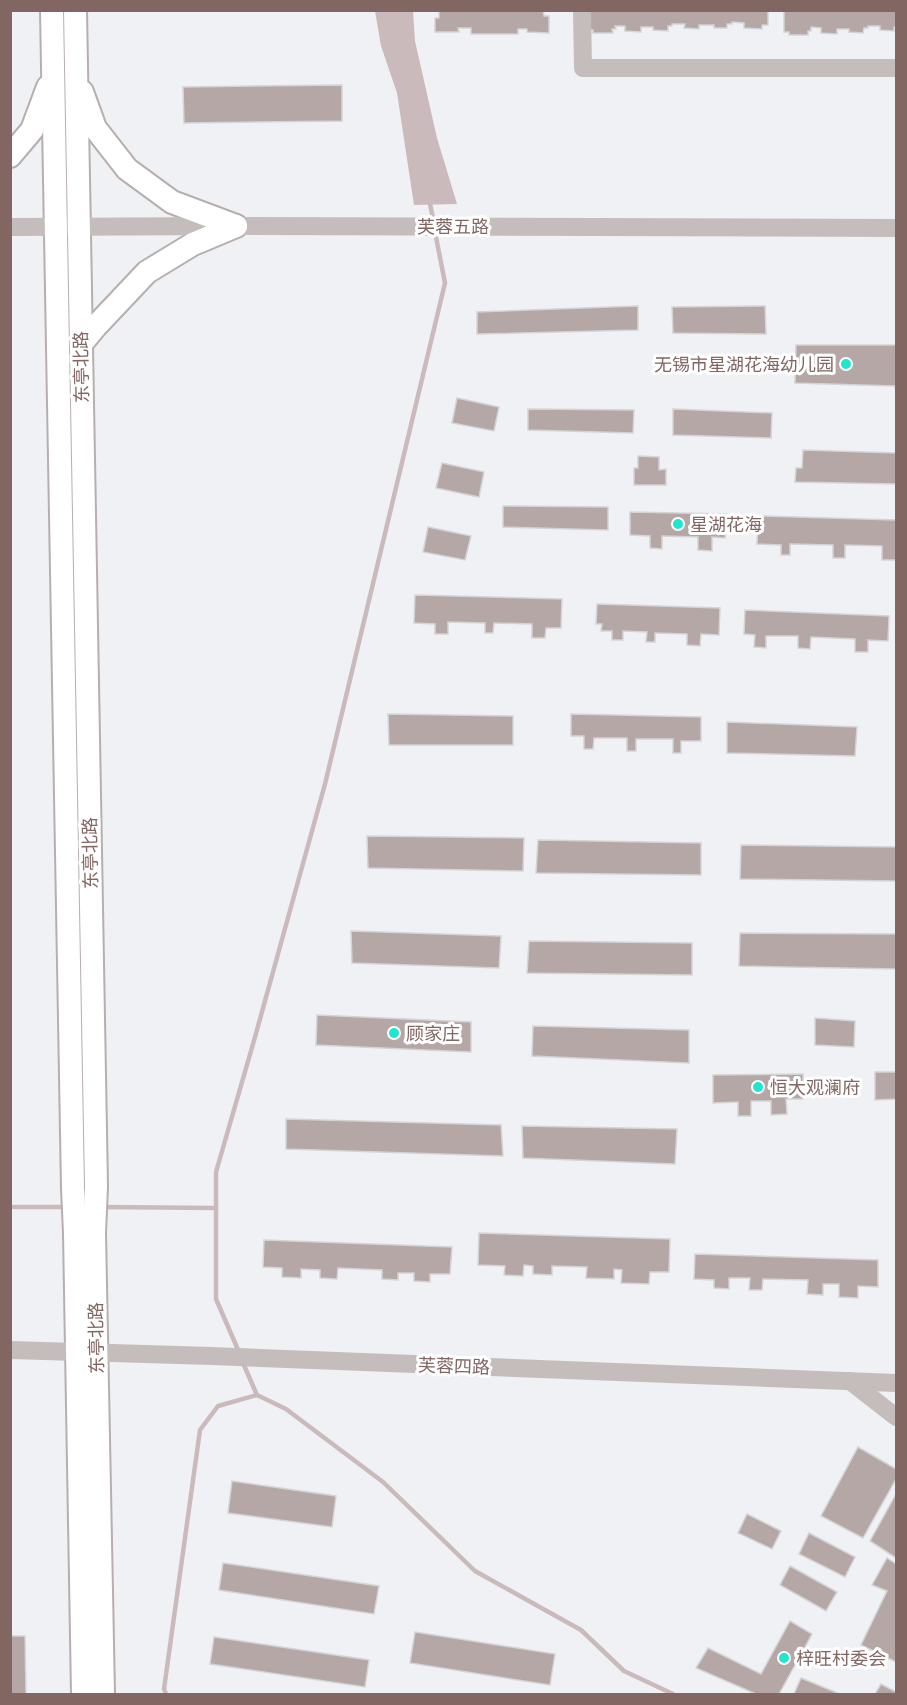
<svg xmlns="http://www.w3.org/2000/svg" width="907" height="1705" viewBox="0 0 907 1705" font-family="Inter,'Noto Sans SC',sans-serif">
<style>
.water{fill:#cbbabb}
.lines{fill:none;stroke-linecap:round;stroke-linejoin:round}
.stream{stroke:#cbbabb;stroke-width:4.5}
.building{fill:#b4a7a6;stroke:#d3d4d5;stroke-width:1.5}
.major-casing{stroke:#b7afae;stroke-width:26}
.minor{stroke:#c5bdbc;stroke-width:18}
.major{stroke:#fff;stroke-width:22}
.poi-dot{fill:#1ee7d0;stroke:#fff;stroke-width:2}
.labels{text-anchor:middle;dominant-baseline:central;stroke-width:6;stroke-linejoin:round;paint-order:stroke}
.street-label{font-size:18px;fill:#826662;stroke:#fff}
.poi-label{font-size:18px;fill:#826662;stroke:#fff;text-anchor:start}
</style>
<rect width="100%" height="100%" fill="#f0f1f4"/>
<!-- water -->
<path class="water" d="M 375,11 L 413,11 L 415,41 L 437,138 L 457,204 L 414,205 L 397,93 L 381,46 Z"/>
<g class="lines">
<!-- stream -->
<g class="stream">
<path d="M 429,199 L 434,223"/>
<path d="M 10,1207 L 66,1207"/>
<path d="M 101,1207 L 216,1208"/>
<path d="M 239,1352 L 216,1299 L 216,1172 L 255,1037 L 325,784 L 445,283 L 435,232"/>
<path d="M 257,1395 L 286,1409 L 383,1482 L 475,1571 L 581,1630 L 624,1671 L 673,1694"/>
<path d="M 166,1694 L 164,1689 L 200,1430 L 218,1406 L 257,1395 L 243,1363"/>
</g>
</g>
<!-- building -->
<g class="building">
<path d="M 439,10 L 543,10 L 544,16 L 549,16 L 549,33 L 527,32 L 527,29 L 518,29 L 518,34 L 471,34 L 471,28 L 458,28 L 459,32 L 435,32 L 435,18 L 439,18 Z"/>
<path d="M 588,10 L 768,10 L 768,25 L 762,25 L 762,29 L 744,28 L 744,23 L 732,22 L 732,24 L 727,24 L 727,28 L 714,28 L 714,25 L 699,25 L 699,29 L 684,28 L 685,24 L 672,24 L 672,26 L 668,26 L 668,31 L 653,30 L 653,27 L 641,27 L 641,32 L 625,31 L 625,26 L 615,26 L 616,29 L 612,29 L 613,33 L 593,33 L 593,30 L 588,30 Z"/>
<path d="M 784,10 L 896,10 L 896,27 L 894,27 L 894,31 L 880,30 L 880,26 L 868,26 L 868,28 L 864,28 L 863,33 L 849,32 L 849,29 L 837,29 L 837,34 L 821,33 L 821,28 L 811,27 L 811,31 L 808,31 L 808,35 L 789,35 L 789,32 L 784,32 Z"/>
<path d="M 342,85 L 342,121 L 184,123 L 183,87 Z"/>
<path d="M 638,306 L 638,330 L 477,334 L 477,312 Z"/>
<path d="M 765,306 L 766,334 L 673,333 L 672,307 Z"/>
<path d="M 796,345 L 896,345 L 896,392 L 895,386 L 795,383 Z"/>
<path d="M 457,398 L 499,407 L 494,431 L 452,423 Z"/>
<path d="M 528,409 L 634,410 L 633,433 L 528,430 Z"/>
<path d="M 673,409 L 772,413 L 771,438 L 673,435 Z"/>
<path d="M 803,450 L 896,453 L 896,484 L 795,482 L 796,468 L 802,468 Z"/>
<path d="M 638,456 L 659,457 L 659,470 L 666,469 L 666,485 L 634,485 L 634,468 L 638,468 Z"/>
<path d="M 442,463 L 484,472 L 479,497 L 436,488 Z"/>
<path d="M 503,506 L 608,507 L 608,530 L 503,527 Z"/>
<path d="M 630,512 L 726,514 L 725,538 L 712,537 L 712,551 L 698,550 L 698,537 L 662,536 L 662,549 L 650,548 L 650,536 L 630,535 Z"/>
<path d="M 758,516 L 896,520 L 896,560 L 882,560 L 882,546 L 845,545 L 845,558 L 833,558 L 833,545 L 790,544 L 790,555 L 781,555 L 781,545 L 757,544 Z"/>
<path d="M 428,527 L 471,536 L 465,560 L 423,552 Z"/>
<path d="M 415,595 L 562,599 L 561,628 L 546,628 L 545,638 L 532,638 L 532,624 L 494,623 L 493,633 L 485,633 L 485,623 L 448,622 L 448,634 L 435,634 L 435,624 L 414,623 Z"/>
<path d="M 597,604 L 720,608 L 719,635 L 701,634 L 700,646 L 687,645 L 687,634 L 655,633 L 655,642 L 646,642 L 647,632 L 623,631 L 623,640 L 612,640 L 612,631 L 601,631 L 602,624 L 596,624 Z"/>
<path d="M 745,610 L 889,616 L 888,641 L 868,640 L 868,652 L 855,652 L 855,639 L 811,637 L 810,649 L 798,648 L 798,636 L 766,636 L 766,648 L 754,647 L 755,635 L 744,634 Z"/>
<path d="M 388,714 L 513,716 L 513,745 L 389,745 Z"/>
<path d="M 571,714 L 701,717 L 701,741 L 681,741 L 681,753 L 673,753 L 673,739 L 636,739 L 636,751 L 627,751 L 627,738 L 594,738 L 593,749 L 584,749 L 584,736 L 571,736 Z"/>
<path d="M 727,722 L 857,727 L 855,756 L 727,753 Z"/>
<path d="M 367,836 L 524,838 L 523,871 L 368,868 Z"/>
<path d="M 538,840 L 701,843 L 701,875 L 536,873 Z"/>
<path d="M 741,845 L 896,847 L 896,881 L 740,879 Z"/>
<path d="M 351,931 L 501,936 L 499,968 L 352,963 Z"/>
<path d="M 740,933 L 896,934 L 896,969 L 739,966 Z"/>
<path d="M 529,941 L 692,943 L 692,975 L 527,973 Z"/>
<path d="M 317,1015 L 471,1022 L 471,1052 L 316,1045 Z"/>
<path d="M 815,1018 L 855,1021 L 854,1047 L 815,1045 Z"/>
<path d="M 533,1026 L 689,1030 L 689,1063 L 532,1056 Z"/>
<path d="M 875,1072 L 896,1072 L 896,1099 L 875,1100 Z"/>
<path d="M 803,1074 L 803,1099 L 786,1099 L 787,1114 L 771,1115 L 771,1101 L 751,1101 L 751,1116 L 738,1116 L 738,1102 L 713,1103 L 713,1075 Z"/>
<path d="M 286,1119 L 501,1125 L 503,1156 L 286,1149 Z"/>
<path d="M 522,1126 L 677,1129 L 675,1164 L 523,1158 Z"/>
<path d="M 479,1233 L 670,1239 L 669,1272 L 650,1272 L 649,1284 L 621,1283 L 622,1270 L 614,1269 L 614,1279 L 586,1278 L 587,1267 L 552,1266 L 552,1275 L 533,1274 L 533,1266 L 524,1265 L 523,1276 L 504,1275 L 505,1266 L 478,1265 Z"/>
<path d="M 264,1240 L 452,1247 L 450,1274 L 430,1274 L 430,1282 L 414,1281 L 414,1273 L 398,1273 L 398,1280 L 382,1279 L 382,1270 L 338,1268 L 337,1279 L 320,1278 L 320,1270 L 301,1269 L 301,1278 L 282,1277 L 282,1268 L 263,1267 Z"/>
<path d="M 695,1254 L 878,1260 L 878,1287 L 858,1286 L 858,1298 L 839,1297 L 839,1284 L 823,1284 L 823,1295 L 807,1294 L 808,1280 L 763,1279 L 762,1290 L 749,1290 L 750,1278 L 729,1278 L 729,1289 L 714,1288 L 714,1280 L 694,1279 Z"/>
<path d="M 858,1447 L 896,1469 L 896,1479 L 863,1538 L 821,1516 Z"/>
<path d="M 232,1481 L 336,1496 L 332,1527 L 228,1513 Z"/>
<path d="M 896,1494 L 896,1558 L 870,1541 Z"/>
<path d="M 747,1514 L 781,1531 L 772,1549 L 738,1533 Z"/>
<path d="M 809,1533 L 855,1557 L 845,1577 L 799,1554 Z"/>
<path d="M 887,1558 L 896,1564 L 896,1662 L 861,1645 L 887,1591 L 872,1585 Z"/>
<path d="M 223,1563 L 379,1586 L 374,1614 L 219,1590 Z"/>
<path d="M 790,1566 L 837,1592 L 826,1611 L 780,1585 Z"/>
<path d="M 790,1621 L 812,1634 L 779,1694 L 756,1694 L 696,1668 L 708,1648 L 761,1674 Z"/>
<path d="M 415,1632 L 555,1654 L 550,1685 L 410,1663 Z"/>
<path d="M 10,1636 L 25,1636 L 26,1694 L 10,1694 Z"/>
<path d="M 214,1637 L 369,1660 L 365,1687 L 210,1664 Z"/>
<path d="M 801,1678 L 840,1694 L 794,1694 Z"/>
<path d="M 881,1684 L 896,1692 L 896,1694 L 875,1694 Z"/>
</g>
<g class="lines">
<defs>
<g id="major">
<path d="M 52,10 L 73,1188 L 75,1233 L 83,1694"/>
<path d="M 75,10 L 96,1187 L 94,1233 L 103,1694"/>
<path d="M 82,92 L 95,128 L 127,169 L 172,202 L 236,226"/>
<path d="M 10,156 L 32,130 L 48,87"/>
<path d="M 81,344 L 96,326 L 147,272 L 193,244 L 236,226"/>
</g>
</defs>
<!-- major casing -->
<use href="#major" class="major-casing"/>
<!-- minor -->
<g class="minor">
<path d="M 582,10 L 583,68 L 896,68"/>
<path d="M 10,227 L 236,226 L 896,228"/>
<path d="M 10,1350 L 212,1356 L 896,1383"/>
<path d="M 850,1381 L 896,1417"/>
</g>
<!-- major -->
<use href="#major" class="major"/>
</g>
<!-- markers -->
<g class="poi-dot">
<circle cx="846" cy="364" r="6"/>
<circle cx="678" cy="524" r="6"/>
<circle cx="394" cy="1033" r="6"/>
<circle cx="758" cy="1087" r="6"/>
<circle cx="784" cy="1658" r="6"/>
</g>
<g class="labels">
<!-- street labels -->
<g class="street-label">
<text x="453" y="226">芙蓉五路</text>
<text transform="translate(81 367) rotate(-91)">东亭北路</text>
<text transform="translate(90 853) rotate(-91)">东亭北路</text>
<text transform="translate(96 1338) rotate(-91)">东亭北路</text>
<text transform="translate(454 1366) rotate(2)">芙蓉四路</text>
</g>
<!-- poi labels -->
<g class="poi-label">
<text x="834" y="364" text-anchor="end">无锡市星湖花海幼儿园</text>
<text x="690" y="524">星湖花海</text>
<text x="406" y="1033">顾家庄</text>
<text x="770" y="1087">恒大观澜府</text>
<text x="796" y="1658">梓旺村委会</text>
</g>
</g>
<!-- border -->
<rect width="907" height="1705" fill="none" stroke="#826662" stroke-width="24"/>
</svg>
